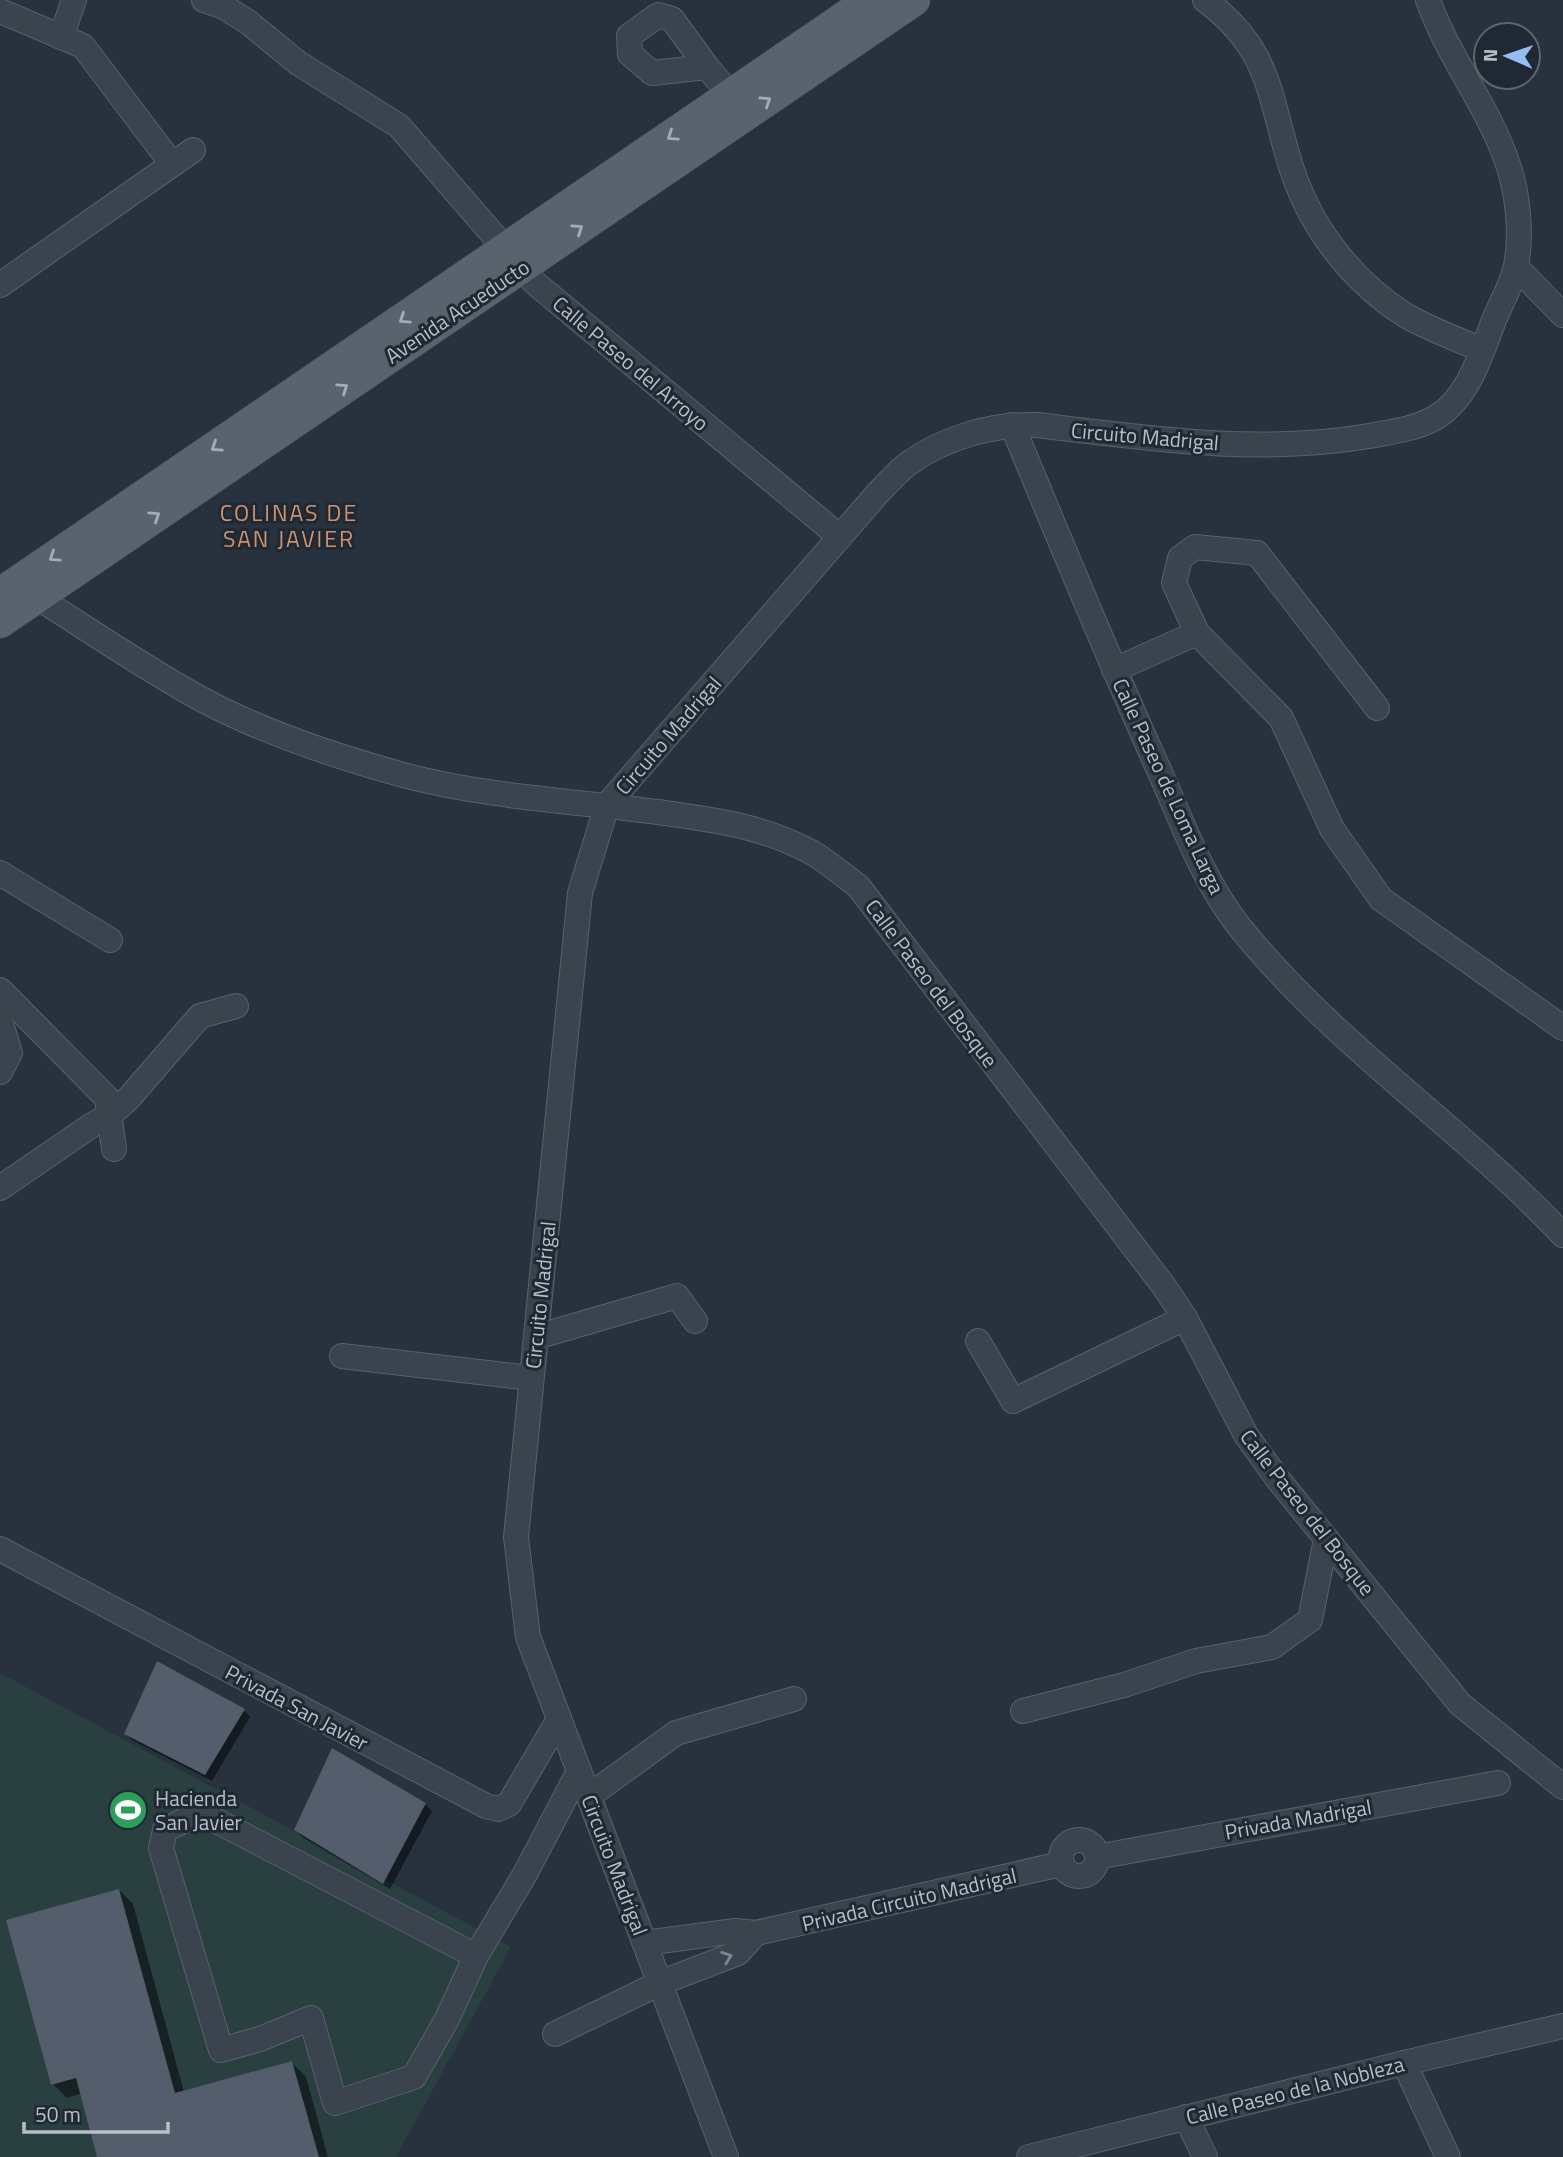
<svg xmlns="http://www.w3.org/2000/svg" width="1563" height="2157" viewBox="0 0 1563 2157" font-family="'Titillium Web',sans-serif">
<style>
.green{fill:#2a3f40}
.shadow{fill:#0007}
.building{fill:#535d6c}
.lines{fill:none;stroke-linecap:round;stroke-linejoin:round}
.minor-casing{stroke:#59626c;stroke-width:26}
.major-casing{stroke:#444d57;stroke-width:33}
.minor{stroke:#3b444e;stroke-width:24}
.major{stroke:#59636e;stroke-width:32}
.oneway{stroke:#a4adb7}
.oneway2{stroke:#7f8892}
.labels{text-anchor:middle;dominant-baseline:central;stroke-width:6;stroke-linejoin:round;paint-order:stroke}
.street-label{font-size:21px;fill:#b7bfc9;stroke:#202933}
.poi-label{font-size:21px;fill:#b7bfc9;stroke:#202933;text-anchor:start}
.neighbourhood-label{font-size:23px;letter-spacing:2px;fill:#cd936e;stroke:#202933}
</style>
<rect width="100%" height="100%" fill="#27323e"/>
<!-- green -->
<path class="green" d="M 0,1673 L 511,1947 L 396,2157 L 0,2157 Z"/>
<!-- shadow -->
<g class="shadow">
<path d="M 244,1710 L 250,1717 L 212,1781 L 132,1740 L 126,1734 Z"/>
<path d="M 425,1804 L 432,1811 L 390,1889 L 302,1837 L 296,1830 Z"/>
<path d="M 119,1890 L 133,1904 L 184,2092 L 292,2063 L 306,2077 L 328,2157 L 99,2157 L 82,2093 L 67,2098 L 53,2084 Z"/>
</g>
<!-- building -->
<g class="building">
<path d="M 157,1661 L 245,1709 L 205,1775 L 124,1734 Z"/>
<path d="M 332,1748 L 426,1803 L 383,1884 L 294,1830 Z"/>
<path d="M 119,1889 L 175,2093 L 292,2061 L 319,2157 L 97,2157 L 76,2078 L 51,2085 L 6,1920 Z"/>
</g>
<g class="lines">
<defs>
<g id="minor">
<path d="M 204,0 L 224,7 L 248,22 L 298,63 L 399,126 L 535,283 L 840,537"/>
<path d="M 1205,0 C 1269,48 1268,90 1289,160 C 1307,223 1349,279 1405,315 C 1429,329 1457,339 1482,350"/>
<path d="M 0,11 L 83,46 L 172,164"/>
<path d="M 61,37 L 74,0"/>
<path d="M 707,67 L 652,73 L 630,54 L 629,36 L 658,15 L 672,19 L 707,67 L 731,96"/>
<path d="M 1516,267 L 1563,315"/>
<path d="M 0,285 L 193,150"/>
<path d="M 1012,425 C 1060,540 1107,656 1159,770 C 1182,822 1203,880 1238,925 C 1332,1043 1460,1126 1563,1235"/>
<path d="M 27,585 L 37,597 C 92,632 146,669 203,700 C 267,734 337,757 407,776 C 488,797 574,801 658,812 C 714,820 760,825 811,852 C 827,861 843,875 858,886 L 1163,1285 L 1185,1318 L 1246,1435 L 1277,1478 L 1460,1704 L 1563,1787"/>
<path d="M 1197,633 L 1174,583 L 1180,558 L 1195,547 L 1257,553 L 1377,708"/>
<path d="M 1114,670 L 1197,633 L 1281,718 L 1332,829 L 1381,899 L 1563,1028"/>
<path d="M 0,873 L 110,940"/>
<path d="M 0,990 L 107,1098 L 114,1149"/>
<path d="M 0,1020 L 10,1053 L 0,1072"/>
<path d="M 0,1188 L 92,1125 L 110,1115 L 129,1098 L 200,1016 L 236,1006"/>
<path d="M 536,1337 L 677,1296 L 695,1321"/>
<path d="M 978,1341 L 1013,1401 L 1185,1318"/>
<path d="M 342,1356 L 531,1378"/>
<path d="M 0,1549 L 486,1806 L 498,1809 L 509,1804 L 559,1719"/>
<path d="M 1023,1711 L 1124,1685 L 1196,1661 L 1272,1647 L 1310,1620 L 1326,1539"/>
<path d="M 589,1796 L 676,1733 L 794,1699"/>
<circle cx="1079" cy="1858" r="18"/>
<path d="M 1097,1857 L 1498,1783"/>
<path d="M 645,1943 L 735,1931 L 756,1933 L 1061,1864"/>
<path d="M 476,1956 L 213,1819 L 191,1817 L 165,1830 L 161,1848 L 221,2050 L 260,2039 L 311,2018 L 335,2103 L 414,2077 L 447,2019 L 476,1956 L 525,1874 L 579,1771"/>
<path d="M 555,2034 L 660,1983 L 738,1953 L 756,1933"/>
<path d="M 1404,2063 L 1448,2157"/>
<path d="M 1186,2117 L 1205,2157"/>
<path d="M 726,2157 L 528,1637 L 516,1537 L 580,893 L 607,805 L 878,493 C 888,483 898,471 909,463 C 946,437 992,424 1037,425 C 1147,438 1258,455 1369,436 C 1391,432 1415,429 1435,418 C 1468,399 1481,354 1494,320 C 1501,303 1512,284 1516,266 C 1521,240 1519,208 1513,182 C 1497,116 1450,63 1428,0"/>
<path d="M 1029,2157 L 1404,2063 L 1563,2026"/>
</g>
<g id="major">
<path d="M 0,594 L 870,0"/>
<path d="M 0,622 L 914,0"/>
</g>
</defs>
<!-- minor casing -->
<use href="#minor" class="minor-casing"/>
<!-- major casing -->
<use href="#major" class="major-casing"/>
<!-- minor -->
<use href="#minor" class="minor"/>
<!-- major -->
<use href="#major" class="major"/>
</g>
<!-- one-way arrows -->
<defs><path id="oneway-chevron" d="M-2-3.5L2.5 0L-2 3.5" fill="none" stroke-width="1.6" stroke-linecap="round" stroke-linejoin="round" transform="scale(1.75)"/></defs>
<g class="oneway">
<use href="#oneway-chevron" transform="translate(766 101) rotate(-34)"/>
<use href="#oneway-chevron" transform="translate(672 136) rotate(146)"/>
<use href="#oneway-chevron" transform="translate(578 229) rotate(-34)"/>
<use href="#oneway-chevron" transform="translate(404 319) rotate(146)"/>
<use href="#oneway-chevron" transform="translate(343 388) rotate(-34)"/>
<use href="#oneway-chevron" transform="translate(216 447) rotate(146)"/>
<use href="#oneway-chevron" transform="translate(155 516) rotate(-34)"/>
<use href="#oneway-chevron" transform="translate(54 557) rotate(146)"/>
</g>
<use class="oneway2" href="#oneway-chevron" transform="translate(727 1957) rotate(-20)"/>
<!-- icons -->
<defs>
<symbol id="stadium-disc" viewBox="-11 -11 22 22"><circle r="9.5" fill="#2e9e5b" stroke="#202933"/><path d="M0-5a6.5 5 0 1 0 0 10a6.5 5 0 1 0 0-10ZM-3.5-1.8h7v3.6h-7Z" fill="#fff"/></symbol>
</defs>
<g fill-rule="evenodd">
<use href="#stadium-disc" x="106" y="1788" width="44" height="44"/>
</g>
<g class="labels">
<!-- street labels -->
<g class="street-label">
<text transform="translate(457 311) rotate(-34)">Avenida Acueducto</text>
<text transform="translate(631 363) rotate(40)">Calle Paseo del Arroyo</text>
<text transform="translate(1145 436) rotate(5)">Circuito Madrigal</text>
<text transform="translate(668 735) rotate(-49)">Circuito Madrigal</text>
<text transform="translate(1169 786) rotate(65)">Calle Paseo de Loma Larga</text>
<text transform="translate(932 983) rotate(53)">Calle Paseo del Bosque</text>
<text transform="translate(540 1295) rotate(-84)">Circuito Madrigal</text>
<text transform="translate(1308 1512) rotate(52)">Calle Paseo del Bosque</text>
<text transform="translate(297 1707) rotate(28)">Privada San Javier</text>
<text transform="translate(1298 1819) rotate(-10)">Privada Madrigal</text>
<text transform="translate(615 1865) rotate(69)">Circuito Madrigal</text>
<text transform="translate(909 1899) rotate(-13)">Privada Circuito Madrigal</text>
<text transform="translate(1295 2090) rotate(-14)">Calle Paseo de la Nobleza</text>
</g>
<!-- poi labels -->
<g class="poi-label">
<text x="155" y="1798">Hacienda<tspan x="155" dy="24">San Javier</tspan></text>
</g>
<!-- neighbourhood labels -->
<g class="neighbourhood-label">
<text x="289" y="512">COLINAS DE<tspan x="289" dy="26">SAN JAVIER</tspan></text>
</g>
</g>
<!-- north arrow -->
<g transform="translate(1507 56) rotate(272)"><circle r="33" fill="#202933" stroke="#5c656f" stroke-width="2"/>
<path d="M0-5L12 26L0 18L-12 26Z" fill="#95bdf0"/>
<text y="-10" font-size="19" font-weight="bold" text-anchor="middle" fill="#b7bfc9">N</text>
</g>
<!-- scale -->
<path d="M24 2122v10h144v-10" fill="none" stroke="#b7bfc9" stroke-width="3.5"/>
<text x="35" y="2122" font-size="21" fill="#b7bfc9" stroke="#202933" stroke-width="5" paint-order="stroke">50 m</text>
</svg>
